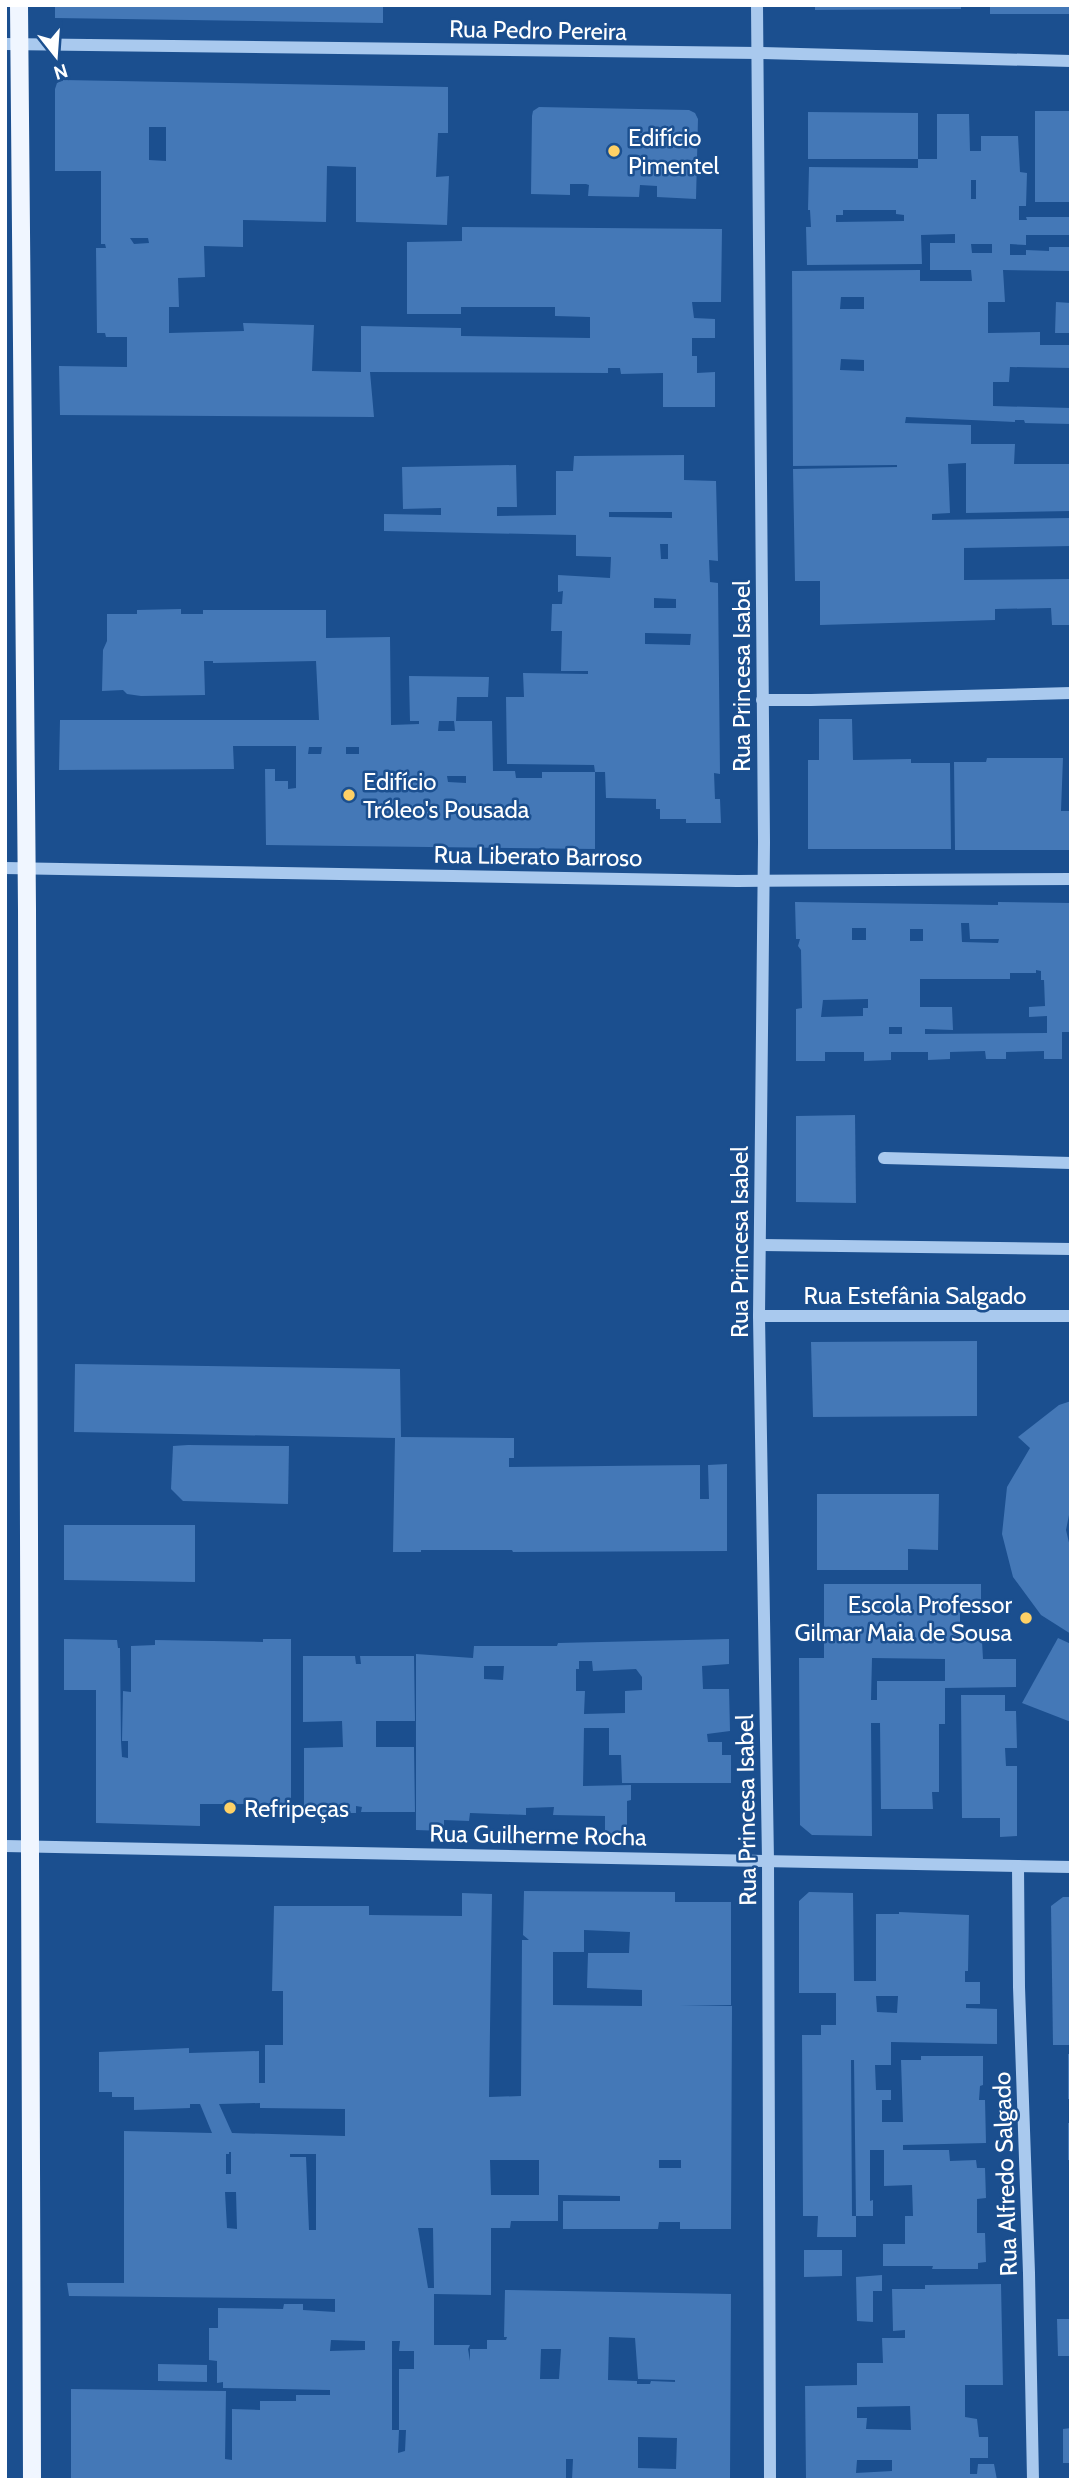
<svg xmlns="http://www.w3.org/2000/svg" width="1076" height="2485" viewBox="0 0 1076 2485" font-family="Cabin,sans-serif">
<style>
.building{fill:#4478b7;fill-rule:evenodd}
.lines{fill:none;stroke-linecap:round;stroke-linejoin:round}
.minor{stroke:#a9c9ee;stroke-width:12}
.major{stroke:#f0f6ff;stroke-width:18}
.poi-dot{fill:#ffd166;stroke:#1b4f8f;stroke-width:2.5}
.labels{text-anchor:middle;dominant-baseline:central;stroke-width:5;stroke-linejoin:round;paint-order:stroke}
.street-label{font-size:24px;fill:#fff;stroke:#1b4f8f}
.poi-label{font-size:24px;fill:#fff;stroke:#1b4f8f;text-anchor:start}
</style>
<rect width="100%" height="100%" fill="#1b4f8f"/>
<!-- building -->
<g class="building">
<path d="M 55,5 L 383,5 L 383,23 L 55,18 Z"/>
<path d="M 815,5 L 961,5 L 961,9 L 815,10 Z"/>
<rect x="990" y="5" width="81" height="9"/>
<path d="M 63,80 L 448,87 L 448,133 L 438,133 L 436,177 L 449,176 L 447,225 L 356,222 L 356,167 L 327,166 L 326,222 L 243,220 L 243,247 L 204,246 L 205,277 L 178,278 L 179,307 L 169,307 L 169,333 L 244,331 L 243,323 L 314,325 L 312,371 L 361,372 L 361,326 L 461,328 L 461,336 L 590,338 L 590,317 L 555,316 L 555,307 L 461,307 L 461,314 L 407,314 L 407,242 L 462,241 L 462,227 L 722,229 L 721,302 L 692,302 L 694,318 L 715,319 L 715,338 L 692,338 L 692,356 L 697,356 L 697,373 L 715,372 L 715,407 L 663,407 L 663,373 L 621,374 L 620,368 L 608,368 L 608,373 L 370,372 L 374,417 L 60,415 L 59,366 L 127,367 L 127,337 L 106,337 L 105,333 L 97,333 L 96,248 L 106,248 L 105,244 L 101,244 L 101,171 L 55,171 L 55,89 L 57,83 ZM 149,127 L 166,127 L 166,161 L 149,160 ZM 130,238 L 148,238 L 149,243 L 134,244 Z"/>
<path d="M 539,107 L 689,110 L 695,113 L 698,119 L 696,199 L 657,197 L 657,186 L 640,185 L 639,197 L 588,196 L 589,185 L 586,184 L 570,184 L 570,195 L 531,194 L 532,116 L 533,111 Z"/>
<rect x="1035" y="111" width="36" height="91"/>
<path d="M 808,112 L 918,113 L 918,159 L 808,159 Z"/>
<path d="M 937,114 L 969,114 L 970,151 L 981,151 L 981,136 L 1018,136 L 1020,172 L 1027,173 L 1026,206 L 1019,206 L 1019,220 L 1027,220 L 1026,217 L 1071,217 L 1071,235 L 1026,235 L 1026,245 L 1010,244 L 1010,255 L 1026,255 L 1026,250 L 1049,251 L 1049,247 L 1071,247 L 1071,271 L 1003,270 L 1005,302 L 988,302 L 988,333 L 1040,332 L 1040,345 L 1071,345 L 1071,368 L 1010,367 L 1009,382 L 993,382 L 993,406 L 1071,408 L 1071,424 L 1025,423 L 1024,420 L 1015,420 L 1015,422 L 906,417 L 905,423 L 971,425 L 971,444 L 1015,444 L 1014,464 L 1071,464 L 1071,511 L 966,513 L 966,463 L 948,464 L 950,513 L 932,514 L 932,520 L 1071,518 L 1071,546 L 964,548 L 964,580 L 1071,579 L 1071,625 L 1052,625 L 1051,608 L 995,609 L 995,620 L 820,625 L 820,581 L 795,581 L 793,469 L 897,467 L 897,465 L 793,466 L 792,271 L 920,270 L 920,281 L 972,281 L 971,270 L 930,270 L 930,243 L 955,243 L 955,234 L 921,235 L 922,264 L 807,265 L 806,227 L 811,227 L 810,210 L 808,210 L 809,167 L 918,168 L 918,159 L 937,159 ZM 971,180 L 976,180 L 976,199 L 971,199 ZM 843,210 L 896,210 L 896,214 L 904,215 L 904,221 L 836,222 L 836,215 L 843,215 ZM 971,244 L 992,244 L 992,253 L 972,253 ZM 841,297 L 864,297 L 864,309 L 840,309 ZM 841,359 L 864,360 L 864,371 L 840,370 Z"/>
<path d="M 1056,302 L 1071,303 L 1071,333 L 1055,333 Z"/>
<path d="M 684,455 L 684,480 L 716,481 L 718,561 L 709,560 L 710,582 L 718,583 L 720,774 L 714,773 L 715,799 L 720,799 L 721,823 L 686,823 L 686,819 L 660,819 L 660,809 L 656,809 L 656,799 L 606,798 L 605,772 L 595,772 L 594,765 L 507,764 L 506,697 L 524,697 L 523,673 L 588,674 L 588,671 L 561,671 L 562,631 L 551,631 L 552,604 L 562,604 L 563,591 L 558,592 L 558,575 L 610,578 L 611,557 L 576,556 L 576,535 L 384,531 L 384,514 L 441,515 L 441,508 L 403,509 L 402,467 L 516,465 L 517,507 L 497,507 L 497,516 L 556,515 L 556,471 L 573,471 L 574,456 ZM 609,512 L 672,512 L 672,518 L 609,517 ZM 660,544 L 668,544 L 668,559 L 661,559 ZM 654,598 L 676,599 L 676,608 L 654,608 ZM 645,633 L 691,634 L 690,645 L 645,644 Z"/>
<path d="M 181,609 L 181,614 L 203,614 L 203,610 L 326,610 L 326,638 L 390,637 L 391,725 L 419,724 L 419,721 L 410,721 L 409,676 L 489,677 L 488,697 L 457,697 L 456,721 L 492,721 L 493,771 L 515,771 L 516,778 L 542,778 L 542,772 L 595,772 L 595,849 L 266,845 L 265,769 L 275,769 L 275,781 L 288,781 L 288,789 L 296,788 L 296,746 L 233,746 L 234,769 L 59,770 L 60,720 L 319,720 L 316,661 L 213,663 L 213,661 L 204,661 L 205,695 L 141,696 L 127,694 L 123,690 L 102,691 L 103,650 L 107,641 L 107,614 L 137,614 L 137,610 ZM 439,721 L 454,721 L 455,731 L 438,731 ZM 309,747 L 322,747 L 321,754 L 308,754 ZM 346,747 L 359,747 L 359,754 L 346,754 ZM 447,776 L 466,776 L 466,783 L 448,782 Z"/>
<path d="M 819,719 L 852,719 L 853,760 L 911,759 L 911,763 L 950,763 L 951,849 L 808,849 L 808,760 L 819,760 Z"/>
<path d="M 987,758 L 1063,758 L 1061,811 L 1071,811 L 1071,850 L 955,850 L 954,762 L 986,762 Z"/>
<path d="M 795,902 L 998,905 L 998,902 L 1071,903 L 1071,1032 L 1062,1032 L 1062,1059 L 1044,1059 L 1044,1051 L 1006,1052 L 1006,1059 L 986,1059 L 985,1051 L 950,1052 L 950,1059 L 928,1060 L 928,1052 L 891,1052 L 891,1060 L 864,1061 L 864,1052 L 825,1052 L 825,1061 L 796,1061 L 796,1009 L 802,1008 L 801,950 L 798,946 L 800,939 L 796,939 ZM 961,923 L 969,923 L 970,939 L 999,939 L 998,943 L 962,942 ZM 852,928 L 866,928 L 866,940 L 852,940 ZM 910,929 L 923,929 L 923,941 L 910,941 ZM 1036,970 L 1041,971 L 1041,980 L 1044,980 L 1045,1006 L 1029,1007 L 1029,1017 L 1047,1016 L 1047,1033 L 925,1034 L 925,1029 L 953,1030 L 952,1007 L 920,1007 L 920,979 L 1010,979 L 1010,973 L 1036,973 ZM 868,999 L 868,1008 L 863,1008 L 863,1016 L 821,1017 L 823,1000 ZM 889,1027 L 902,1027 L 902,1034 L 889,1034 Z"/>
<path d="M 855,1115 L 856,1203 L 796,1202 L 796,1116 Z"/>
<path d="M 977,1341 L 977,1416 L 813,1417 L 811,1342 Z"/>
<path d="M 75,1364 L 400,1369 L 401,1437 L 514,1438 L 514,1458 L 509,1458 L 509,1467 L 700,1465 L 700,1499 L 709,1499 L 708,1465 L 727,1464 L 727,1551 L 513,1552 L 512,1550 L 421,1550 L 421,1552 L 393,1552 L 395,1438 L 74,1432 Z"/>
<path d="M 1071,1401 L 1071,1505 L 1066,1530 L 1071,1551 L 1071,1634 L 1041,1615 L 1013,1577 L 1002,1534 L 1007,1487 L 1030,1448 L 1018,1437 L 1059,1405 Z"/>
<path d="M 188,1445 L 289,1446 L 288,1504 L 183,1501 L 171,1489 L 173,1446 Z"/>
<path d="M 817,1494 L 939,1494 L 938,1550 L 908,1549 L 908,1570 L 817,1570 Z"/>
<path d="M 64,1525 L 195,1525 L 195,1582 L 64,1580 Z"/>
<path d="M 824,1584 L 981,1584 L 981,1612 L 960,1613 L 960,1641 L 982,1641 L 983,1659 L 1016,1659 L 1016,1687 L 945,1688 L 945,1724 L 939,1724 L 939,1792 L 932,1792 L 933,1809 L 881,1809 L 880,1723 L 871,1723 L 872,1836 L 812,1835 L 800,1825 L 799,1658 L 824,1658 ZM 872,1658 L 945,1659 L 945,1681 L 877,1681 L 877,1700 L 871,1700 Z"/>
<path d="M 1058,1638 L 1071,1644 L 1071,1722 L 1022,1703 Z"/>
<path d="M 64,1639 L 117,1640 L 118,1648 L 120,1648 L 121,1741 L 122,1757 L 128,1758 L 128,1741 L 122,1741 L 123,1691 L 131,1692 L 131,1646 L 155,1645 L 155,1640 L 263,1642 L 263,1639 L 291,1639 L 291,1811 L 259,1811 L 259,1804 L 200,1804 L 200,1826 L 96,1823 L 96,1690 L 64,1690 Z"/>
<path d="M 729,1639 L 729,1664 L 702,1666 L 703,1689 L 729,1689 L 730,1731 L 707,1734 L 708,1742 L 722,1742 L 722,1755 L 731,1755 L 731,1783 L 622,1783 L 621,1755 L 609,1755 L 609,1728 L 584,1728 L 583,1786 L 631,1785 L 631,1800 L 627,1801 L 627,1834 L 605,1834 L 605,1816 L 553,1815 L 554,1807 L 526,1808 L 526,1815 L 470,1813 L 469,1821 L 444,1820 L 444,1831 L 416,1830 L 416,1654 L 473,1658 L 474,1646 L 557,1646 L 558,1643 ZM 579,1661 L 592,1661 L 593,1671 L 636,1669 L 642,1677 L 642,1690 L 625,1691 L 625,1713 L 584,1714 L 585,1691 L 576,1691 L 576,1669 L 579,1669 ZM 484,1666 L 504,1666 L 503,1680 L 484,1679 Z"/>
<path d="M 303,1656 L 355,1656 L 356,1664 L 361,1664 L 360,1656 L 414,1656 L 415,1721 L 376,1721 L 376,1747 L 414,1747 L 415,1812 L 361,1812 L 362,1807 L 356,1806 L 356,1813 L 304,1813 L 304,1748 L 343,1747 L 342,1721 L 303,1722 Z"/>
<path d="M 961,1695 L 1005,1695 L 1005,1711 L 1016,1711 L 1017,1748 L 1005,1748 L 1006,1766 L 1017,1766 L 1017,1836 L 1000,1837 L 1000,1818 L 962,1818 Z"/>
<path d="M 524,1891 L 675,1892 L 675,1902 L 731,1902 L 731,2005 L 680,2006 L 732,2006 L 731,2229 L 680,2229 L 680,2222 L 659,2222 L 658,2229 L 563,2229 L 563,2201 L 620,2201 L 620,2196 L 558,2195 L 558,2221 L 511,2221 L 510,2228 L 491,2228 L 491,2295 L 434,2294 L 434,2345 L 470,2345 L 468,2349 L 470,2361 L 470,2349 L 487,2349 L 487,2340 L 506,2340 L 507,2337 L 504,2337 L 505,2290 L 731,2294 L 730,2480 L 572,2480 L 573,2459 L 566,2459 L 566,2480 L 71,2480 L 71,2389 L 226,2391 L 225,2459 L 232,2460 L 232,2409 L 260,2410 L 260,2401 L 296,2401 L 296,2395 L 330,2395 L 330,2390 L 223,2388 L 223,2382 L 217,2383 L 217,2361 L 209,2360 L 209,2328 L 218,2328 L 218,2308 L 283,2309 L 284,2304 L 303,2304 L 303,2310 L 335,2312 L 335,2299 L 69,2296 L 67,2283 L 124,2283 L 124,2131 L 212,2133 L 200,2104 L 190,2104 L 190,2108 L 134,2110 L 134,2097 L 112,2097 L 112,2092 L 99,2092 L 99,2052 L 189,2048 L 189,2053 L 259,2051 L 259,2083 L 265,2083 L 265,2045 L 283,2045 L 283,1991 L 272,1991 L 274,1906 L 369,1906 L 369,1915 L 462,1916 L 462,1893 L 492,1894 L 489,2097 L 521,2096 L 522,1940 L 529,1940 L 523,1935 ZM 584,1930 L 630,1932 L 629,1953 L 588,1953 L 587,1988 L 642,1990 L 642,2006 L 553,2005 L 553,1952 L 584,1952 ZM 260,2103 L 260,2108 L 345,2109 L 345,2136 L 232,2133 L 219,2104 ZM 229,2152 L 231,2152 L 231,2174 L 226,2174 L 226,2154 L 229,2154 ZM 290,2154 L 316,2154 L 316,2230 L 309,2230 L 306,2157 L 290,2157 ZM 490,2160 L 539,2160 L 539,2195 L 491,2195 ZM 659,2160 L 681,2160 L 681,2168 L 659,2168 ZM 225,2192 L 236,2192 L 237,2229 L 227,2228 ZM 418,2228 L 433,2228 L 434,2288 L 428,2288 ZM 609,2337 L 635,2338 L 638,2379 L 675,2380 L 675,2382 L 651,2381 L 650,2384 L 637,2384 L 637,2381 L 608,2380 ZM 331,2340 L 365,2341 L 365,2350 L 330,2351 ZM 392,2341 L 400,2341 L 399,2351 L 414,2351 L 414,2369 L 399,2369 L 399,2430 L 406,2430 L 405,2451 L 398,2453 L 399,2430 L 392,2430 ZM 541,2349 L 561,2349 L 559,2379 L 540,2379 ZM 638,2437 L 677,2438 L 676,2469 L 638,2468 Z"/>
<path d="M 809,1892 L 853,1893 L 854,1981 L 876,1981 L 876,1914 L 899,1914 L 899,1912 L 969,1915 L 968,1971 L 965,1971 L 965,1982 L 980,1982 L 980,2004 L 966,2004 L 966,2008 L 997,2009 L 997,2044 L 891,2042 L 891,2065 L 875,2065 L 876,2090 L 891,2090 L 891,2100 L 882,2100 L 882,2122 L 903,2122 L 901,2060 L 921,2060 L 921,2056 L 983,2056 L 983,2085 L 980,2086 L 979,2100 L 985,2100 L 986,2143 L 903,2145 L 903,2150 L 949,2150 L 950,2161 L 976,2160 L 977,2168 L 985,2168 L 986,2198 L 977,2199 L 977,2233 L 985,2233 L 986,2262 L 978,2263 L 978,2269 L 932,2269 L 933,2266 L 883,2266 L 883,2244 L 905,2244 L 905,2216 L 913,2216 L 912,2185 L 884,2186 L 884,2150 L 870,2150 L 870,2201 L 873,2200 L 873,2216 L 856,2216 L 854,2060 L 851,2060 L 852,2216 L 856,2216 L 856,2237 L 817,2237 L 818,2216 L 803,2216 L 802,2035 L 821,2035 L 821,2025 L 836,2025 L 836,1993 L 799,1993 L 799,1901 ZM 876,1996 L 898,1996 L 897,2013 L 877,2012 Z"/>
<path d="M 1063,1897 L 1071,1897 L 1071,2045 L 1053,2045 L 1051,1906 Z"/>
<rect x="1068" y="2054" width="3" height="45"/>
<rect x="1068" y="2123" width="3" height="37"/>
<path d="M 804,2250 L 842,2250 L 842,2276 L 804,2277 Z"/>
<path d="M 882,2275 L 882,2291 L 873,2291 L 873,2322 L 857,2321 L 856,2277 Z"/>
<path d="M 1001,2284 L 1003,2385 L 965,2385 L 965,2417 L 977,2419 L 979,2437 L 988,2437 L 988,2458 L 970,2458 L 970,2474 L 977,2474 L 978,2464 L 994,2464 L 997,2480 L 806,2480 L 805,2386 L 857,2385 L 857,2363 L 883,2363 L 882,2338 L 905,2338 L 905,2330 L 893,2331 L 892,2289 L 925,2289 L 925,2285 ZM 910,2406 L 911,2430 L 866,2429 L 867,2418 L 857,2418 L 857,2407 ZM 857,2460 L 892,2460 L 892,2471 L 856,2473 Z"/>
<path d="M 1057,2319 L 1071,2319 L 1071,2356 L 1058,2356 Z"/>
<path d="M 158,2364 L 207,2365 L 207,2382 L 158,2381 Z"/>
<path d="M 1071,2428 L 1071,2463 L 1063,2463 L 1063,2429 Z"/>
</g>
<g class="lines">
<!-- minor -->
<g class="minor">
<path d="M 757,5 L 764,842 L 759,1316 L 768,1860 L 770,2480"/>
<path d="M 5,44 L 758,53 L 1071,61"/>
<path d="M 762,700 L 811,700 L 1071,693"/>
<path d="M 5,868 L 737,881 L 1071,879"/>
<path d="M 884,1158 L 1071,1163"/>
<path d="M 760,1245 L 1071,1249"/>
<path d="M 759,1316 L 1071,1316"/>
<path d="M 5,1846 L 1071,1867"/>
<path d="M 1018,1866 L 1019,1987 L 1029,2273 L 1033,2480"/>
</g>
<!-- major -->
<path class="major" d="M 19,5 L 27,909 L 32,2480"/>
</g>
<!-- markers -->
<g class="poi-dot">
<circle cx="614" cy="151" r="7"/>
<circle cx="349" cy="795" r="7"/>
<circle cx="1026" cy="1618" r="7"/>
<circle cx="230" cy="1808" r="7"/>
</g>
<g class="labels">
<!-- street labels -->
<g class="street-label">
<text transform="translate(538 30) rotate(1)">Rua Pedro Pereira</text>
<text transform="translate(741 676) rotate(-90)">Rua Princesa Isabel</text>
<text transform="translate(538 856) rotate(1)">Rua Liberato Barroso</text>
<text transform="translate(739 1242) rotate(-90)">Rua Princesa Isabel</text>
<text x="915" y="1295">Rua Estefânia Salgado</text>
<text transform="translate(746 1810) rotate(-91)">Rua Princesa Isabel</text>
<text transform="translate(538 1835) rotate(1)">Rua Guilherme Rocha</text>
<text transform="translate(1005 2174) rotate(-92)">Rua Alfredo Salgado</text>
</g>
<!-- poi labels -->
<g class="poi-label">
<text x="628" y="137">Edifício<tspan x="628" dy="28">Pimentel</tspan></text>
<text x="363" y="781">Edifício<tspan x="363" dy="28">Tróleo's Pousada</tspan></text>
<text x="1012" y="1604" text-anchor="end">Escola Professor<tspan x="1012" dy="28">Gilmar Maia de Sousa</tspan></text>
<text x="244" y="1808">Refripeças</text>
</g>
</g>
<!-- border -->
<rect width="1076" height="2485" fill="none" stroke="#ffffff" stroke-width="14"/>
<!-- north arrow -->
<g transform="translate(56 56) rotate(163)" stroke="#1b4f8f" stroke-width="5" paint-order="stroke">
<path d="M0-5L12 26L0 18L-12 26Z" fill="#ffffff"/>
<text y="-10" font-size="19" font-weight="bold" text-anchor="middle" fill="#ffffff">N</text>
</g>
</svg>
